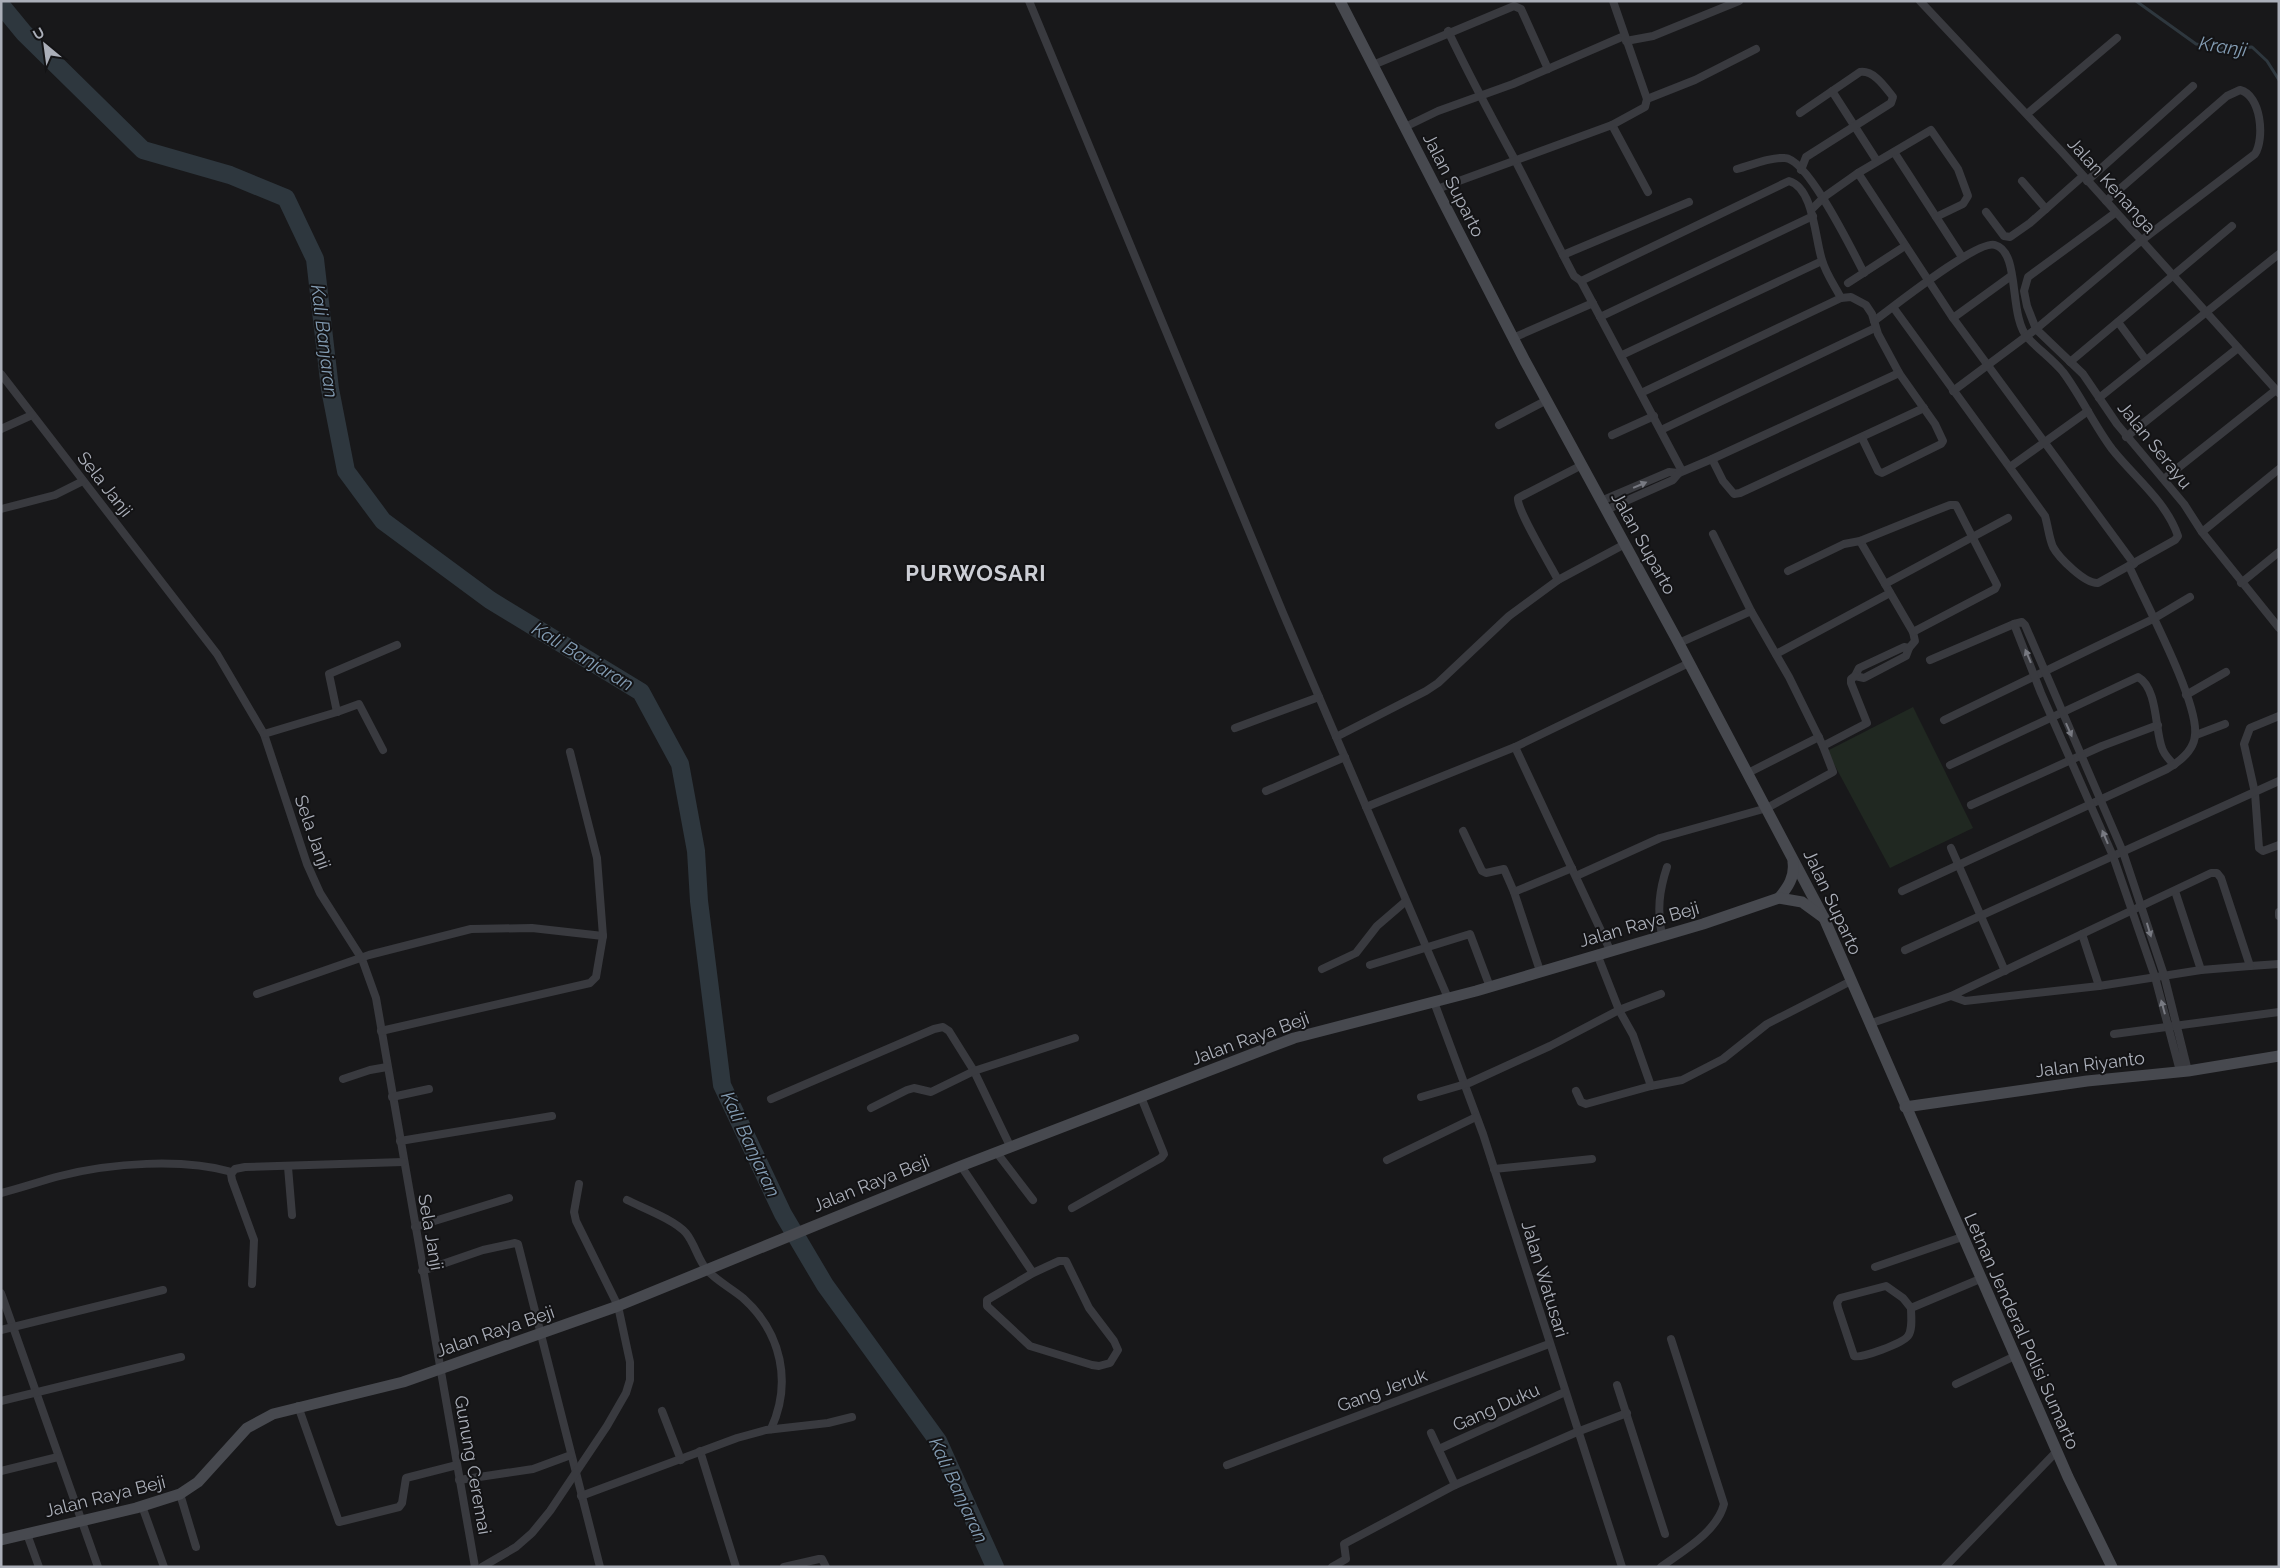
<svg xmlns="http://www.w3.org/2000/svg" width="2280" height="1568" viewBox="0 0 2280 1568" font-family="Raleway,sans-serif">
<style>
.green{fill:#202821}
.lines{fill:none;stroke-linecap:round;stroke-linejoin:round}
.stream{stroke:#2e373e;stroke-width:3}
.river{stroke:#2e373e;stroke-width:18}
.street{stroke:#393a3f;stroke-width:8}
.secondary{stroke:#47494f;stroke-width:11}
.oneway{fill:#787a82}
.labels{text-anchor:middle;dominant-baseline:central;stroke-width:4;stroke-linejoin:round;paint-order:stroke}
.street-label{font-size:18px;fill:#abafb9;stroke:#131315}
.water-label{font-size:19px;font-style:italic;fill:#839cb3;stroke:#131315}
.district-label{font-size:22px;font-weight:bold;letter-spacing:1px;fill:#ccced5;stroke:#131315}
</style>
<rect width="100%" height="100%" fill="#18181a"/>
<!-- green -->
<path class="green" d="M 1913,707 L 1973,828 L 1890,868 L 1827,751 Z"/>
<g class="lines">
<!-- stream -->
<path class="stream" d="M 2136,1 L 2196,44 L 2221,48 L 2252,47 L 2267,61 L 2279,80"/>
<!-- river -->
<path class="river" d="M 1,5 L 24,33 L 143,150 L 230,175 L 286,198 L 315,259 L 330,389 L 346,471 L 383,521 L 490,600 L 641,692 L 680,764 L 696,851 L 699,901 L 722,1085 L 783,1214 L 825,1285 L 938,1441 L 995,1567"/>
<!-- street -->
<g class="street">
<path d="M 1029,1 L 1283,613 L 1448,998"/>
<path d="M 1920,1 L 2062,152 L 2279,393"/>
<path d="M 1448,31 C 1469,75 1492,118 1515,160 C 1535,199 1554,238 1574,276 L 1581,281"/>
<path d="M 1626,41 L 1653,36 L 1739,1"/>
<path d="M 1373,65 L 1514,6 L 1521,9 L 1548,69"/>
<path d="M 1832,91 L 1877,161"/>
<path d="M 1647,99 L 1695,80 L 1756,49"/>
<path d="M 1800,113 L 1860,72 C 1874,70 1885,87 1893,97 L 1891,103 L 1806,157 L 1801,170"/>
<path d="M 2027,114 L 2117,38"/>
<path d="M 1612,125 L 1648,192"/>
<path d="M 1405,127 L 1438,111 L 1513,84 L 1624,36"/>
<path d="M 1894,152 L 1962,257"/>
<path d="M 1737,169 C 1752,165 1770,157 1785,158 C 1808,159 1853,252 1864,273"/>
<path d="M 1858,173 L 1953,318 L 2134,564"/>
<path d="M 2022,181 L 2046,209"/>
<path d="M 2087,181 L 2193,86"/>
<path d="M 1437,189 L 1612,125 L 1645,107 L 1647,99 L 1613,1"/>
<path d="M 1812,209 L 1824,197 L 1858,173 L 1931,130 L 1958,169 L 1968,196 L 1963,204 L 1936,217"/>
<path d="M 1986,212 L 2004,236 L 2010,237 L 2030,223 L 2083,176"/>
<path d="M 2115,213 L 2028,277 L 2024,291 L 2027,306 L 2036,329 L 2083,374 L 2117,424 L 2184,504 L 2202,532 L 2279,628"/>
<path d="M 1563,255 L 1689,202"/>
<path d="M 1848,283 L 1905,246"/>
<path d="M 1600,317 L 1813,216"/>
<path d="M 1953,318 L 2011,276"/>
<path d="M 1874,321 C 1892,308 1978,239 1995,245 C 2021,252 2008,317 2028,338 C 2039,350 2052,359 2063,372 C 2081,396 2094,425 2112,449 C 2134,477 2166,501 2178,536 L 2175,540 L 2098,583 C 2085,584 2059,558 2053,547 C 2049,538 2048,526 2045,516 L 1893,307"/>
<path d="M 2118,322 L 2146,360"/>
<path d="M 1513,338 L 1593,303"/>
<path d="M 1622,355 L 1822,261"/>
<path d="M 2070,362 L 2232,226"/>
<path d="M 1,374 L 217,654 L 264,734 L 307,864 L 320,893 L 362,959 L 376,998 L 475,1567"/>
<path d="M 1953,391 L 2036,329 L 2142,240 L 2255,154 C 2265,138 2261,95 2240,90 L 2227,96 L 2106,201"/>
<path d="M 1641,393 L 1841,298"/>
<path d="M 2099,398 L 2279,254"/>
<path d="M 1499,425 L 1547,400"/>
<path d="M 1,429 L 32,415"/>
<path d="M 1661,430 L 1875,328"/>
<path d="M 1612,435 L 1654,416"/>
<path d="M 2126,437 L 2238,348"/>
<path d="M 1712,459 L 1723,481 L 1734,494 L 1740,493 L 1924,408"/>
<path d="M 2010,467 L 2088,411"/>
<path d="M 1682,471 L 1581,281 L 1789,181 C 1814,188 1815,240 1822,260 C 1826,274 1835,286 1841,298 L 1851,297 L 1866,305 L 1872,314 L 1878,334 L 1899,373 L 1935,424 L 1943,441 L 1941,444 L 1882,473 L 1878,471 L 1862,438"/>
<path d="M 2164,479 L 2276,390"/>
<path d="M 1601,501 L 1669,472 L 1679,473 L 1712,459 L 1899,373"/>
<path d="M 1,509 L 55,495 L 83,481"/>
<path d="M 1606,510 L 1673,480 L 1679,473"/>
<path d="M 2202,532 L 2279,469"/>
<path d="M 1713,534 L 1751,611"/>
<path d="M 1860,541 L 1913,632 L 1915,641 L 1909,648"/>
<path d="M 1788,571 L 1844,544 L 1860,541 L 1932,512 L 1950,505 L 1956,505 L 1997,585 L 1995,589 L 1913,632"/>
<path d="M 1558,580 C 1551,566 1516,509 1518,498 L 1582,465"/>
<path d="M 2241,583 L 2279,552"/>
<path d="M 1885,584 L 2008,518"/>
<path d="M 1904,647 L 1909,648 L 1906,656 L 1864,678 L 1855,676 L 1859,668 Z"/>
<path d="M 1776,654 L 1890,593"/>
<path d="M 1930,660 L 2014,624"/>
<path d="M 2186,695 L 2226,672"/>
<path d="M 337,712 L 329,674 L 397,645"/>
<path d="M 2279,716 L 2250,728 L 2244,744 L 2255,793 L 2259,848 L 2263,851 L 2279,845"/>
<path d="M 1944,720 L 2153,619 L 2190,597"/>
<path d="M 1235,728 L 1319,697"/>
<path d="M 264,734 L 337,712 L 359,704 L 383,750"/>
<path d="M 2196,735 L 2225,724"/>
<path d="M 1336,737 L 1426,691 L 1438,683 L 1509,616 L 1558,580 L 1625,544"/>
<path d="M 1823,746 L 1867,723 L 1851,683 L 1851,679 L 1855,676"/>
<path d="M 1515,747 L 1610,950"/>
<path d="M 1950,765 L 2138,677 C 2158,688 2155,731 2162,748 C 2164,755 2170,760 2174,765"/>
<path d="M 1748,773 L 1819,737"/>
<path d="M 1266,791 L 1345,757"/>
<path d="M 1971,805 L 2102,746 L 2158,725"/>
<path d="M 1366,807 L 1515,747 L 1689,663"/>
<path d="M 1463,831 L 1482,871 L 1486,873 L 1504,869 L 1514,892 L 1540,971"/>
<path d="M 1951,848 L 2005,971"/>
<path d="M 1576,876 L 1660,838 L 1767,808 L 1833,772 L 1823,746 L 1789,677 L 1751,611 L 1679,643"/>
<path d="M 1902,891 L 2167,769 C 2179,762 2194,751 2195,735 C 2199,702 2144,600 2129,566"/>
<path d="M 2175,891 L 2201,970"/>
<path d="M 1514,892 L 1572,868"/>
<path d="M 2279,912 L 2279,916"/>
<path d="M 2082,934 L 2099,986"/>
<path d="M 1662,935 C 1657,911 1659,891 1667,867"/>
<path d="M 1905,950 L 2279,781"/>
<path d="M 1370,965 L 1470,934 L 1490,987"/>
<path d="M 2250,966 L 2279,964"/>
<path d="M 1322,969 L 1356,953 L 1377,926 L 1406,901"/>
<path d="M 257,994 L 369,955 L 471,929 L 532,928 L 603,936"/>
<path d="M 1434,1002 L 1483,1134 L 1622,1567"/>
<path d="M 1869,1024 L 1951,996 L 2211,873 L 2217,873 L 2221,878 L 2250,966 L 2201,970 L 2099,986 L 1965,1001 L 1951,996"/>
<path d="M 381,1031 L 590,983 L 596,977 L 603,936 L 597,858 L 570,752"/>
<path d="M 2114,1034 L 2279,1012"/>
<path d="M 2180,1071 L 2155,977 L 2113,856 L 2041,693 L 2014,624 L 2022,622 L 2025,625 L 2123,852 L 2164,975 L 2188,1071"/>
<path d="M 343,1079 L 370,1070 L 387,1067"/>
<path d="M 1651,1086 L 1633,1035 L 1619,1010 L 1661,994"/>
<path d="M 1576,1091 L 1581,1102 L 1586,1104 L 1651,1086 L 1682,1080 L 1723,1059 L 1767,1024 L 1851,981"/>
<path d="M 392,1097 L 429,1089"/>
<path d="M 1421,1097 L 1469,1083 L 1550,1046 L 1619,1010 L 1597,954"/>
<path d="M 771,1099 L 934,1029 L 943,1027 L 949,1031 L 974,1071 L 1011,1148"/>
<path d="M 871,1108 L 907,1090 L 914,1088 L 931,1092 L 974,1071 L 1075,1038"/>
<path d="M 400,1141 L 552,1116"/>
<path d="M 997,1153 L 1033,1200"/>
<path d="M 1387,1160 L 1476,1117"/>
<path d="M 961,1166 L 1033,1273 L 987,1300 L 987,1306 L 1030,1346 L 1092,1365 L 1099,1366 L 1110,1363 L 1118,1350 L 1114,1341 L 1089,1308 L 1066,1261 L 1059,1261 L 1033,1273"/>
<path d="M 288,1167 L 292,1215"/>
<path d="M 1494,1169 L 1592,1159"/>
<path d="M 1,1193 C 21,1188 41,1181 60,1176 C 111,1163 182,1158 232,1172"/>
<path d="M 627,1200 C 643,1208 675,1220 686,1233 C 695,1244 698,1260 707,1270 C 717,1281 731,1288 743,1298 C 782,1333 792,1383 771,1429"/>
<path d="M 1072,1208 L 1161,1158 L 1164,1154 L 1141,1097"/>
<path d="M 415,1227 L 509,1198"/>
<path d="M 1875,1267 L 1962,1237"/>
<path d="M 422,1271 L 483,1250 L 515,1243 L 518,1244 L 600,1567"/>
<path d="M 252,1284 L 254,1240 L 232,1180 L 231,1174 L 235,1169 L 245,1167 L 403,1162"/>
<path d="M 1,1293 L 98,1567"/>
<path d="M 1911,1308 L 1903,1298 L 1886,1286 L 1840,1298 L 1837,1303 L 1838,1308 L 1854,1356 C 1861,1359 1903,1343 1908,1336 C 1913,1329 1911,1316 1911,1308 L 1980,1279"/>
<path d="M 1,1330 L 163,1290"/>
<path d="M 1956,1384 L 2015,1356"/>
<path d="M 1617,1385 L 1665,1534"/>
<path d="M 1,1401 L 181,1357"/>
<path d="M 298,1406 L 339,1522 L 399,1507 L 402,1503 L 406,1478 L 457,1465"/>
<path d="M 662,1411 L 681,1460"/>
<path d="M 1431,1433 L 1455,1485"/>
<path d="M 1439,1449 L 1565,1392"/>
<path d="M 700,1451 L 736,1567"/>
<path d="M 1227,1465 L 1549,1344"/>
<path d="M 1,1471 L 58,1457"/>
<path d="M 459,1480 L 533,1469 L 571,1455"/>
<path d="M 180,1494 L 196,1547"/>
<path d="M 581,1496 L 737,1438 L 766,1430 L 828,1423 L 852,1417"/>
<path d="M 142,1506 L 164,1567"/>
<path d="M 27,1534 L 39,1567"/>
<path d="M 482,1567 L 516,1547 L 532,1533 L 550,1511 L 607,1426 L 626,1393 L 630,1380 L 630,1362 L 618,1306 L 576,1221 L 574,1212 L 579,1184"/>
<path d="M 784,1567 L 819,1559 L 822,1559 L 826,1567"/>
<path d="M 1332,1567 L 1346,1559 L 1344,1544 L 1455,1485 L 1577,1432 L 1627,1413"/>
<path d="M 1661,1567 C 1683,1551 1717,1532 1724,1504 L 1671,1339"/>
<path d="M 1945,1567 L 2057,1451"/>
</g>
<!-- secondary -->
<g class="secondary">
<path d="M 1340,1 L 1525,361 L 1676,638 L 1824,918 L 2068,1477 L 2112,1567"/>
<path d="M 1779,898 C 1788,887 1795,877 1793,862"/>
<path d="M 1905,1107 L 2087,1081 L 2188,1071 L 2279,1056"/>
<path d="M 1,1540 L 136,1508 L 180,1494 L 198,1482 L 247,1428 L 273,1414 L 403,1382 L 618,1306 L 961,1166 L 1294,1038 L 1476,991 L 1703,924 L 1779,898 L 1802,902 L 1824,918"/>
</g>
</g>
<!-- one-way arrows -->
<defs><path id="oneway-solid" d="M-6-.8H1V-3.2L6.5 0L1 3.2V.8H-6Z" transform="scale(1.25)"/></defs>
<g class="oneway">
<use href="#oneway-solid" transform="translate(1640 485) rotate(-23)"/>
<use href="#oneway-solid" transform="translate(2028 656) rotate(-113)"/>
<use href="#oneway-solid" transform="translate(2069 730) rotate(66)"/>
<use href="#oneway-solid" transform="translate(2105 837) rotate(-113)"/>
<use href="#oneway-solid" transform="translate(2149 930) rotate(73)"/>
<use href="#oneway-solid" transform="translate(2163 1007) rotate(-105)"/>
</g>
<g class="labels">
<!-- street labels -->
<g class="street-label">
<text transform="translate(1454 185) rotate(63)">Jalan Suparto</text>
<text transform="translate(2112 185) rotate(48)">Jalan Kenanga</text>
<text transform="translate(2155 445) rotate(51)">Jalan Serayu</text>
<text transform="translate(105 484) rotate(52)">Sela Janji</text>
<text transform="translate(1644 543) rotate(61)">Jalan Suparto</text>
<text transform="translate(313 832) rotate(71)">Sela Janji</text>
<text transform="translate(1833 902) rotate(65)">Jalan Suparto</text>
<text transform="translate(1639 924) rotate(-16)">Jalan Raya Beji</text>
<text transform="translate(1250 1038) rotate(-20)">Jalan Raya Beji</text>
<text transform="translate(2090 1064) rotate(-7)">Jalan Riyanto</text>
<text transform="translate(871 1183) rotate(-22)">Jalan Raya Beji</text>
<text transform="translate(431 1232) rotate(80)">Sela Janji</text>
<text transform="translate(1545 1279) rotate(73)">Jalan Watusari</text>
<text transform="translate(495 1331) rotate(-19)">Jalan Raya Beji</text>
<text transform="translate(2022 1331) rotate(66)">Letnan Jenderal Polisi Sumarto</text>
<text transform="translate(1382 1390) rotate(-20)">Gang Jeruk</text>
<text transform="translate(1496 1407) rotate(-24)">Gang Duku</text>
<text transform="translate(473 1465) rotate(80)">Gunung Ceremai</text>
<text transform="translate(105 1496) rotate(-14)">Jalan Raya Beji</text>
</g>
<!-- water labels -->
<g class="water-label">
<text transform="translate(2223 46) rotate(9)">Kranji</text>
<text transform="translate(325 341) rotate(83)">Kali Banjaran</text>
<text transform="translate(583 656) rotate(31)">Kali Banjaran</text>
<text transform="translate(751 1144) rotate(65)">Kali Banjaran</text>
<text transform="translate(959 1490) rotate(65)">Kali Banjaran</text>
</g>
<!-- district labels -->
<g class="district-label">
<text x="976" y="573">PURWOSARI</text>
</g>
</g>
<!-- border -->
<rect width="2280" height="1568" fill="none" stroke="#abafb9" stroke-width="5"/>
<!-- north arrow -->
<g transform="translate(45 45) rotate(331)" stroke="#131315" stroke-width="4" paint-order="stroke">
<path d="M0-4L9 19L0 12L-9 19Z" fill="#abafb9"/>
<text y="-8" font-size="14" font-weight="bold" text-anchor="middle" fill="#abafb9">U</text>
</g>
</svg>
